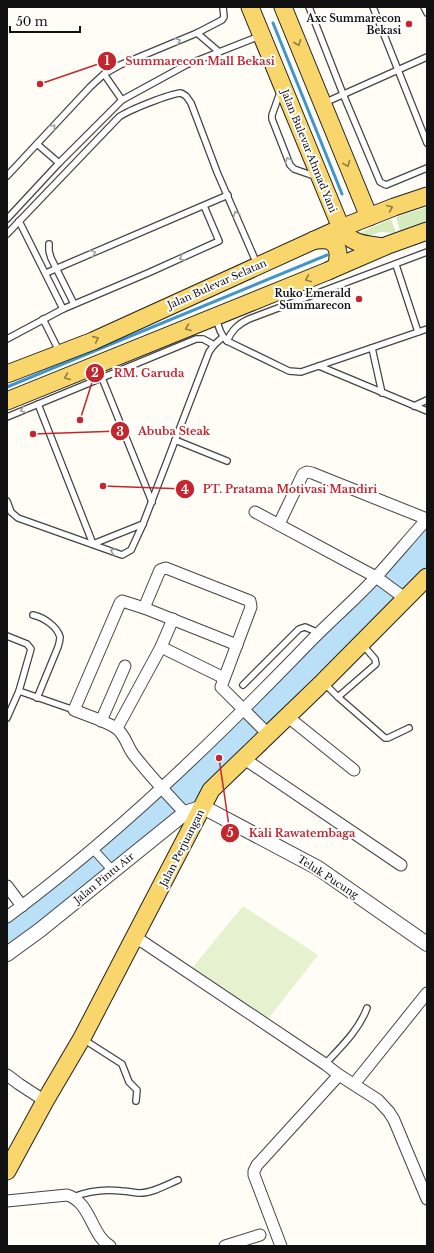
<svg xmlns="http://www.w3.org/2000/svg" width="434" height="1253" viewBox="0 0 434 1253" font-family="'Libre Baskerville',serif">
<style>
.green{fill:#d5ebbd}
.pitch{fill:#e6f2cf}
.water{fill:#b9e0f7;stroke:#3f96cf}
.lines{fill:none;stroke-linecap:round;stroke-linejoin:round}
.stream{stroke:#3f96cf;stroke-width:3}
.service-casing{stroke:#444;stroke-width:8}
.pedestrian-casing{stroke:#444;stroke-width:10}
.minor-casing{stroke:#444;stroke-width:13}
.tertiary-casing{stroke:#444;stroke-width:16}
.primary-casing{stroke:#222;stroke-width:19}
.service{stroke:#fff;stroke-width:5.5}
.pedestrian{stroke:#fff;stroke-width:8}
.minor{stroke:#fff;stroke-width:11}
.tertiary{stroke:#fff;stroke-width:14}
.primary{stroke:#f9d66b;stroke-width:17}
.oneway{stroke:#a0a0a0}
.oneway2{stroke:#917d42}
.poi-dot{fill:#c4262e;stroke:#fff;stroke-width:1.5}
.labels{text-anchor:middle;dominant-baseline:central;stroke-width:4;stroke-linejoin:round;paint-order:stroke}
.poi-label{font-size:10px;font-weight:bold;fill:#111;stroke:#fff;text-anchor:end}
.street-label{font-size:10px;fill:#111;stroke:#fff}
.leader{fill:none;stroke:#c4262e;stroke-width:1.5}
.callout-dot{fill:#c4262e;stroke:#fff;stroke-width:1.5}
.mark-label{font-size:12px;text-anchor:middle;font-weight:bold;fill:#fff}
.callout-label{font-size:11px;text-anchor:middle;font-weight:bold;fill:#c4262e;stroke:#fff;stroke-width:4;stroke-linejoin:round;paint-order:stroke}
</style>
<rect width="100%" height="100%" fill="#fffdf5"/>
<!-- green -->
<g class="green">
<path d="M 427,207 L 427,222 L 400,231 L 396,217 Z"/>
<path d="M 391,219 L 396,233 L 380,232 L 358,240 L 351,237 Z"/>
</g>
<!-- pitch -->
<path class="pitch" d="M 243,906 L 318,955 L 265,1023 L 188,973 Z"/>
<!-- water -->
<path class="water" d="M 427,519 L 427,577 L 211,790 L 7,954 L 7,916 L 144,804 Z"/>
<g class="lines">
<!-- stream -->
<g class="stream">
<path d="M 273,23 L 342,194"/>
<path d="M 7,387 L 327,255"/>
</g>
<defs>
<g id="service">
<path d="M 309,7 L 343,94 L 380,182 L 386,185 L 427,168"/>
<path d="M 373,7 L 427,143"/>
<path d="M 424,7 L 427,13"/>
<path d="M 197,33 L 218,51"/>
<path d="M 104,74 L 122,100"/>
<path d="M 281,90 L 272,115 L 272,119 L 290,165 L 294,169 L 317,177"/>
<path d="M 324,103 L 427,57"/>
<path d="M 37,144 L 59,163"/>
<path d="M 7,176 L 90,87 L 104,74 L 120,65 L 197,33 L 222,20 L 224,17 L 223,7"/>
<path d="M 7,219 L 59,163 L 122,100 L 186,65 L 260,36"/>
<path d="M 19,221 L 63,309 L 148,273 L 219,241 L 204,206"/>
<path d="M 7,234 L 119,117 C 129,110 169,94 181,93 L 186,96 L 191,103 L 217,172 L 257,264"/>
<path d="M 49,244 L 49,251 L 51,258 L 74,304"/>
<path d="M 396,265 L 418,332"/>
<path d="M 46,273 L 228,195"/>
<path d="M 43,319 L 59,351"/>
<path d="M 217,319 C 218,327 221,335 227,341 L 289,371 L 301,372 L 427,329"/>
<path d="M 7,339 L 63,309"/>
<path d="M 227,341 C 232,330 238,324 249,319 L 427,252"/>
<path d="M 372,348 L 382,393"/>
<path d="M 319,366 L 427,411"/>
<path d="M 102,378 L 152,502"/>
<path d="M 38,404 L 93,544"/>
<path d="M 414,406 L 427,400"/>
<path d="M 7,417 L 196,339 L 203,339 L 214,345"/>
<path d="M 175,440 L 227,461"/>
<path d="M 7,501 L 11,512 L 18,518 L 122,555 L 131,550 L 143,524 L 209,352 L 214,345 L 223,337"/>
<path d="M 93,544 L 143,524"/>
<path d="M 33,615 C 43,617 57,626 60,637 C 60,640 59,644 58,647 L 37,698"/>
<path d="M 7,636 L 27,644 L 31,649 L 19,691 L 7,718"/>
<path d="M 325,684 L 338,697 L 376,664 L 375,659 L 362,644"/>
<path d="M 243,685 L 299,629 L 305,627 L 319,633"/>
<path d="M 19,691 L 74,710"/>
<path d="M 338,697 L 385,738 L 388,738 L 409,728"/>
<path d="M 83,1039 L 122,1064 L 129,1082 L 137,1090 L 136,1101"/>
<path d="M 325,1064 C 341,1047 359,1030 367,1008"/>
<path d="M 73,1197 C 88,1191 106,1189 122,1191 C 128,1191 134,1193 140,1193 C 153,1193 166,1185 178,1180"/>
</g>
<path id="pedestrian" d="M 93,849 L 113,871"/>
<g id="minor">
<path d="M 255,512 L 376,577 L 406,599"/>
<path d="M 279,524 L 303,474 L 307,472 L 312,473 L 427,519"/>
<path d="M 144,608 L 160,570 L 166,568 L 250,601 L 251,607 L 221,687 L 268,734"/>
<path d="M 161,647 L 224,678"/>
<path d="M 288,717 L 354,770"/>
<path d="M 101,721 L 125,666"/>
<path d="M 117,728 L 161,647 L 173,619"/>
<path d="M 243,758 L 401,865"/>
<path d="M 185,813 C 167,794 149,775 133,754 C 127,746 125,734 116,728 C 104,720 88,716 74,710 L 120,603 L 122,601 L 144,608 L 237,645"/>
<path d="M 7,886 L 22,906"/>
<path d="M 7,917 C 115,837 213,742 306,646 C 329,622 355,600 377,576 C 394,557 410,538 427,519"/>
<path d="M 135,939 L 143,942 L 325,1064 L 339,1075 L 378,1100 L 389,1112 L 394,1120 L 427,1199"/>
<path d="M 7,1075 L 19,1084 L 45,1101"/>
<path d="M 354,1084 L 427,993"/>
<path d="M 7,1201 L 67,1195 C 91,1202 91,1235 110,1246"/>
<path d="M 225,1246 L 260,1235"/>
<path d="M 281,1246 L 254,1175 L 254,1171 L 257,1165 L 339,1075"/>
</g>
<path id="tertiary" d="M 7,954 L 40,930 L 185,813 L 203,807 L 318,868 L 427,944"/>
<g id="primary">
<path d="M 250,7 L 341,228 C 351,245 366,244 383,247"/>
<path d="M 283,7 L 369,217"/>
<path d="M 314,240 C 318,240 326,239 330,241 C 340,245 339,258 336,267 L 328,271"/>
<path d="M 7,374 L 93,341 L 341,228 L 394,207 L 427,196"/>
<path d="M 7,401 L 328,271 L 388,245 L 427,231"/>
<path d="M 7,1171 L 45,1101 L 82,1038 L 211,790 L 323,682 L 427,577"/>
</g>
</defs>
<!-- service casing -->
<use href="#service" class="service-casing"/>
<!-- pedestrian casing -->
<use href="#pedestrian" class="pedestrian-casing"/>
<!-- minor casing -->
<use href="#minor" class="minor-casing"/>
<!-- tertiary casing -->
<use href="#tertiary" class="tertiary-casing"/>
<!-- primary casing -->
<use href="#primary" class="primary-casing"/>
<!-- service -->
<use href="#service" class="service"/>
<!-- pedestrian -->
<use href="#pedestrian" class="pedestrian"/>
<!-- minor -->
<use href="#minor" class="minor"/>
<!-- tertiary -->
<use href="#tertiary" class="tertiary"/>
<!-- primary -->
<use href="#primary" class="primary"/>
</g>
<!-- one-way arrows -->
<defs><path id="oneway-chevron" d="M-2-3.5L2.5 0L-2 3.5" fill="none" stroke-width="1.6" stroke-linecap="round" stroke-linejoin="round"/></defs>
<g class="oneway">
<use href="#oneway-chevron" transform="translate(178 41) rotate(-22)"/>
<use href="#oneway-chevron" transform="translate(53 127) rotate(-47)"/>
<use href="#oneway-chevron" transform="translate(288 160) rotate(-114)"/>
<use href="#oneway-chevron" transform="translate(236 214) rotate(-114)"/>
<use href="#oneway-chevron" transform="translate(93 253) rotate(-23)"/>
<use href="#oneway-chevron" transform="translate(182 258) rotate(156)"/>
<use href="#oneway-chevron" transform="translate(23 410) rotate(157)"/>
<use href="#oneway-chevron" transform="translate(113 551) rotate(-160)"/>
</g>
<g class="oneway2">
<use href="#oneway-chevron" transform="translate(298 43) rotate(68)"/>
<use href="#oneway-chevron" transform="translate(347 164) rotate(68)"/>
<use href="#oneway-chevron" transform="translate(390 208) rotate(-22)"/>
<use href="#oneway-chevron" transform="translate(308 279) rotate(158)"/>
<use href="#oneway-chevron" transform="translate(188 328) rotate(158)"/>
<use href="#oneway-chevron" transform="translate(96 339) rotate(-24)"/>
<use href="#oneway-chevron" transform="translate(67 377) rotate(158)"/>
</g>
<!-- markers -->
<g class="poi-dot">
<circle cx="409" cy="24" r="4"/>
<circle cx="359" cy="299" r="4"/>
</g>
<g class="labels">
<!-- poi labels -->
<g class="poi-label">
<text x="401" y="18">Axc Summarecon<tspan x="401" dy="12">Bekasi</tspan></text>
<text x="351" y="293">Ruko Emerald<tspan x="351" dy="12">Summarecon</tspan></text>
</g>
<!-- street labels -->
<g class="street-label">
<text transform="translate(309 151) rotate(68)">Jalan Bulevar Ahmad Yani</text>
<text transform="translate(217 284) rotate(-24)">Jalan Bulevar Selatan</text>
<text transform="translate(182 848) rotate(-63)">Jalan Perjuangan</text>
<text transform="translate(328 877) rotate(33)">Teluk Pucung</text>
<text transform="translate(104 878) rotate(-39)">Jalan Pintu Air</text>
</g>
</g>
<!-- callouts -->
<path class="leader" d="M40 84L107 61M80 420L95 373M33 434L120 431M103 486L185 489M219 758L230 833"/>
<g class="callout-dot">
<circle cx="40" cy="84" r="4"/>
<circle cx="80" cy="420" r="4"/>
<circle cx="33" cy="434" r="4"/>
<circle cx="103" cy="486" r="4"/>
<circle cx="219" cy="758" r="4"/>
<circle cx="107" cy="61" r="10"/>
<circle cx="95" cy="373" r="10"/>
<circle cx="120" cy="431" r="10"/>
<circle cx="185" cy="489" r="10"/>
<circle cx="230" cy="833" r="10"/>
</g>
<g class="mark-label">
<text x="107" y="65">1</text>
<text x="95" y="377">2</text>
<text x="120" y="436">3</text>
<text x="185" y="494">4</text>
<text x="230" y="837">5</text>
</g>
<g class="callout-label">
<text x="200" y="65">Summarecon Mall Bekasi</text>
<text x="149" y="377">RM. Garuda</text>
<text x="174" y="435">Abuba Steak</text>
<text x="290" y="493">PT. Pratama Motivasi Mandiri</text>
<text x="302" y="837">Kali Rawatembaga</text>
</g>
<!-- border -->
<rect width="434" height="1253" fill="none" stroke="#111111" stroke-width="16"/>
<!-- scale -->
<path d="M10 26v6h70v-6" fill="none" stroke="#111111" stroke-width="2"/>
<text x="16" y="26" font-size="12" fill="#111111" stroke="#ffffff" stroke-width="3" paint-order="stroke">50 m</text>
</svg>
